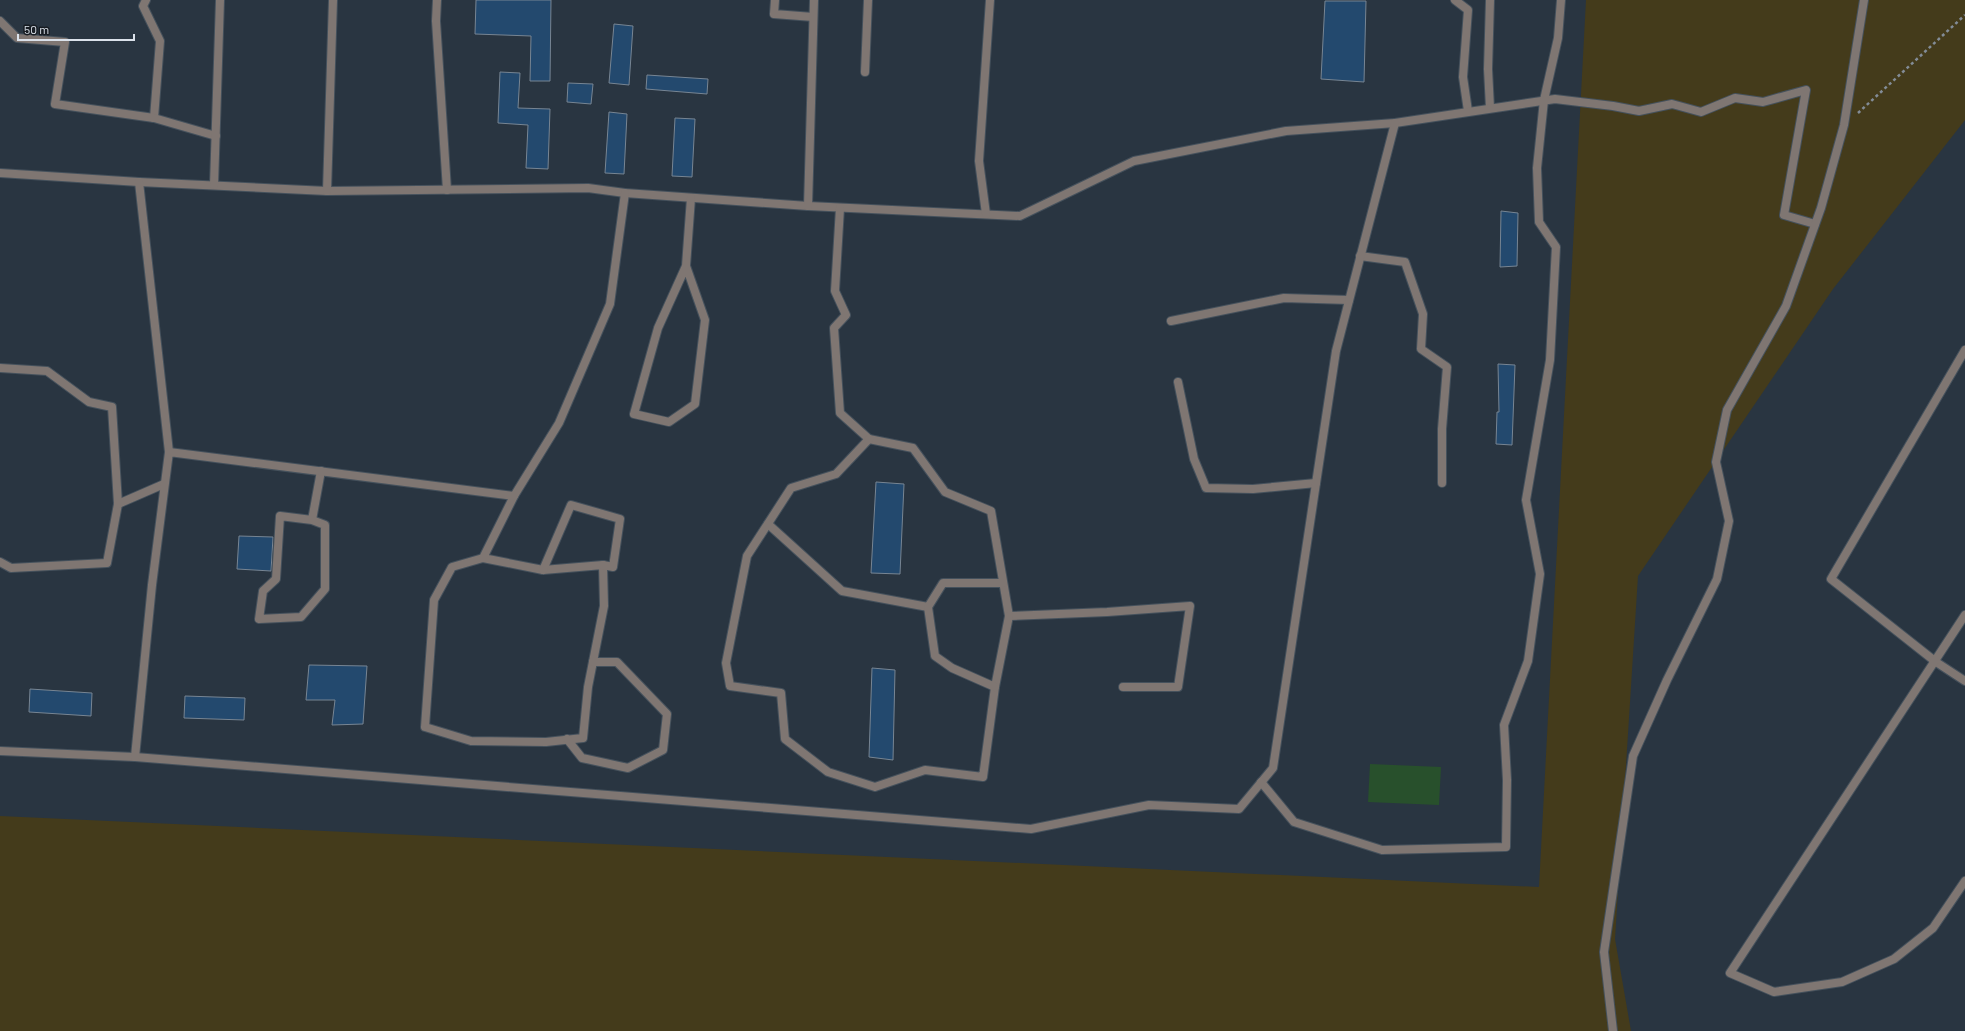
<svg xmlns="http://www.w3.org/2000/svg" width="1965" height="1031" viewBox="0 0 1965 1031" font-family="Barlow,sans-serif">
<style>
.green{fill:#28502c}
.sand{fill:#443b1b}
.building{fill:#23496e;stroke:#778593}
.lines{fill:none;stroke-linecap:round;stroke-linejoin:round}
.service-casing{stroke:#45515c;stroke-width:10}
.minor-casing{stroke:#45515c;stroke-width:10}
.path{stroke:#838c97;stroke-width:2.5;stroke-dasharray:3 3;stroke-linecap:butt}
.service{stroke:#7f7672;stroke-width:8}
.minor{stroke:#7f7672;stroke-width:8}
</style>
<rect width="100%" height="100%" fill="#293541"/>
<!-- green -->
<path class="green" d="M 1370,764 L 1441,767 L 1439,805 L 1368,802 Z"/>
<!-- sand -->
<path class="sand" d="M 1586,0 L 1965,0 L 1965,120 L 1833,289 L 1638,576 L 1615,939 L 1631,1031 L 0,1031 L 0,816 L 1539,887 Z"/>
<!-- building -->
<g class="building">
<path d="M 476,0 L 551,0 L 550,81 L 530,81 L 531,36 L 475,34 Z"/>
<path d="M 1325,1 L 1366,1 L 1364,82 L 1321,79 Z"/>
<path d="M 614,24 L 633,26 L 629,85 L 609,83 Z"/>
<path d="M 500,72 L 520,73 L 518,108 L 550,109 L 548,169 L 526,168 L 528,125 L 498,123 Z"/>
<path d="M 647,75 L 708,79 L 707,94 L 646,89 Z"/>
<path d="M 568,83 L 593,84 L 591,104 L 567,102 Z"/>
<path d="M 609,112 L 627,114 L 624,174 L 605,173 Z"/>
<path d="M 675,118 L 695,119 L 692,177 L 672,176 Z"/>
<path d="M 1501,211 L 1518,213 L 1517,266 L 1500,267 Z"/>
<path d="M 1498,364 L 1515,365 L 1512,445 L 1496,444 L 1497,412 L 1499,412 Z"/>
<path d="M 876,482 L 904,484 L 900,574 L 871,573 Z"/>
<path d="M 239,536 L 273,537 L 271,571 L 237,569 Z"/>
<path d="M 309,665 L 367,666 L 363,724 L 332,725 L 335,700 L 306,700 Z"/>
<path d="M 872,668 L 895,670 L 893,760 L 869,757 Z"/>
<path d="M 30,689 L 92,693 L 91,716 L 29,712 Z"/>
<path d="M 185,696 L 245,698 L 244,720 L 184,718 Z"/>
</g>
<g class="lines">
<defs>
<g id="service">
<path d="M 146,0 L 143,6 L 160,41 L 154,118"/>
<path d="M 437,0 L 436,21 L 447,190"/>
<path d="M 775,0 L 774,14 L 813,17"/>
<path d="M 1455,0 L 1468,10 L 1463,77 L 1468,111"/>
<path d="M 0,21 L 17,38 L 65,42 L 55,104 L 154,118 L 216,136"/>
<path d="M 865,72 L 868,0"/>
<path d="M 1490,108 L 1488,69 L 1490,0"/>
<path d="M 0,173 L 139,182 L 327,191 L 588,188 L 625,193 L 808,206 L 1020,216 L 1134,161 L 1286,131 L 1395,123 L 1555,99 L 1613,106 L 1639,111 L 1672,104 L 1701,112 L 1735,98 L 1763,102 L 1806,90 L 1784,215 L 1815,224"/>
<path d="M 139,182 L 169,452"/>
<path d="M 214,185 L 220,0"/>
<path d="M 327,191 L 333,0"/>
<path d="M 808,206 L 814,0"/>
<path d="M 840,208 L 835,291 L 846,315 L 834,328 L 840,413 L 869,439 L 913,448 L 945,492 L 991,511 L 1009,616 L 1107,612 L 1190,606 L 1178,687 L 1123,687"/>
<path d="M 986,214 L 979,161 L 990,0"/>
<path d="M 1360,256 L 1405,262 L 1423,314 L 1421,349 L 1447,367 L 1442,429 L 1442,483"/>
<path d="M 686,266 L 705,320 L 695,404 L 669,422 L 634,414 L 658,328 L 686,266 L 691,198"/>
<path d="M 1171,321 L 1284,298 L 1349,300"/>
<path d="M 0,368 L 47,371 L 89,402 L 112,407 L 118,504 L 107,563 L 11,568 L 0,562"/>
<path d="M 1178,382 L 1194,459 L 1206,488 L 1253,489 L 1316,483"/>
<path d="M 869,439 L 836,474 L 791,488 L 747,556 L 726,663 L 730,686 L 781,693 L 785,739 L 828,772 L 875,787 L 925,770 L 983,777 L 995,687 L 1009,616"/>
<path d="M 118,504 L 164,484"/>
<path d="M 312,520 L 280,516 L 276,579 L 263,591 L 259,619 L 301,617 L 325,589 L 325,525 L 312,520 L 321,471"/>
<path d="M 768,524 L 842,591 L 928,607"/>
<path d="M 483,558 L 543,570 L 603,565 L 604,606 L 588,687 L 583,738 L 546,742 L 471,741 L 425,727 L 434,600 L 452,567 L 483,558 L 514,496"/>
<path d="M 543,570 L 571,505 L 620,519 L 613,567 L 603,565"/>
<path d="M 995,687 L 952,668 L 935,656 L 928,607 L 943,583 L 1003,583"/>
<path d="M 567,739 L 582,758 L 628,768 L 663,750 L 667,714 L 617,662 L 593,662"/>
<path d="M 0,751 L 135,757 L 1031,829 L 1149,805 L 1239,809 L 1273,768 L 1336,351 L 1395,123"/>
<path d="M 135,757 L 152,585 L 169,452 L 514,496 L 559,423 L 610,304 L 625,193"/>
<path d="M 1261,782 L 1294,822 L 1382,850 L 1506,847 L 1507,780 L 1504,725 L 1528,661 L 1540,574 L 1526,500 L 1550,360 L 1556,247 L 1539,222 L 1537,168 L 1544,100 L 1558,38 L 1561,0"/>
</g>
<g id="minor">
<path d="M 1965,350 L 1831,579 L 1936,662 L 1965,681"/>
<path d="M 1965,615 L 1730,973 L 1774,992 L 1842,982 L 1894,959 L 1933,928 L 1965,881"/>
<path d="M 1613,1031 L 1604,952 L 1633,756 L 1667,680 L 1717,579 L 1729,521 L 1716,462 L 1727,410 L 1786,306 L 1821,208 L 1844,125 L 1864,0"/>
</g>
</defs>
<!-- service casing -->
<use href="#service" class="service-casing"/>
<!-- minor casing -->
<use href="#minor" class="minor-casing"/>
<!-- path -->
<path class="path" d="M 1858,113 L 1965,15"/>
<!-- service -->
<use href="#service" class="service"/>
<!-- minor -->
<use href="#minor" class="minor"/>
</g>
<!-- scale -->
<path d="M18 34v6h116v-6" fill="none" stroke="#dbe2eb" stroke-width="2"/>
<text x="24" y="34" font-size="12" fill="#dbe2eb" stroke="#171c22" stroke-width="3" paint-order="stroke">50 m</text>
</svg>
